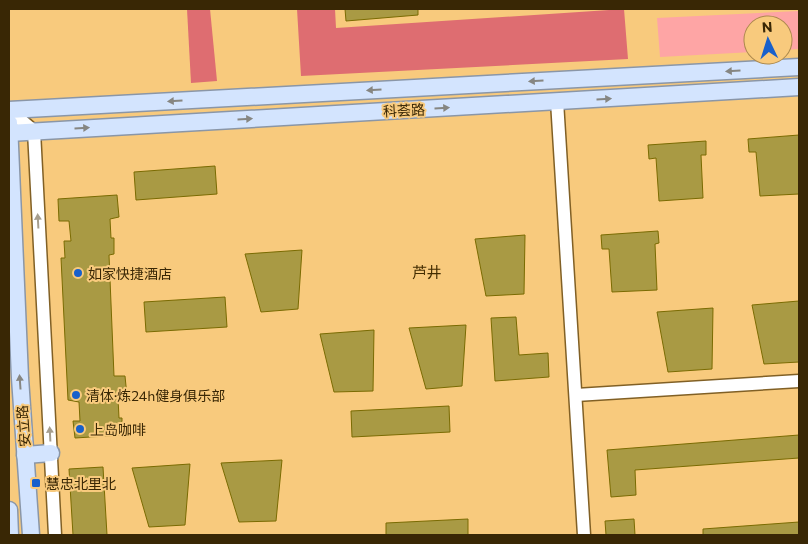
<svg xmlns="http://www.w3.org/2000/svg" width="808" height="544" viewBox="0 0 808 544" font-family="Commissioner,'Noto Sans SC',sans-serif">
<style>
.green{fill:#fea5a5}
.forest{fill:#de6d71}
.building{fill:#a99a44;stroke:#7a6b02}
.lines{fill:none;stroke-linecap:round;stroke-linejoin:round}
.minor-casing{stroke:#816025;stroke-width:15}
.major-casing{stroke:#8a96a7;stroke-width:19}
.minor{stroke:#fff;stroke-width:12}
.major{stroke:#d3e4fe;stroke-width:16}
.oneway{fill:#868682}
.oneway2{fill:#a69e8e}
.poi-dot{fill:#1860cb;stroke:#f8ca7d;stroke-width:2}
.labels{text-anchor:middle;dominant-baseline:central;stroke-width:4;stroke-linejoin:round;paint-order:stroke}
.street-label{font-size:14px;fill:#392705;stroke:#f8ca7d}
.poi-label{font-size:14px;fill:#392705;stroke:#f8ca7d;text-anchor:start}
.neighbourhood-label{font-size:15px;fill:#422c00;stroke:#f8ca7d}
</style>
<rect width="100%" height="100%" fill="#f8ca7d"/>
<!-- green -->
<path class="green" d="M 799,11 L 799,49 L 783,50 L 783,25 L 753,25 L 753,52 L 660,57 L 657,18 Z"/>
<!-- forest -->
<g class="forest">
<path d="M 187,9 L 210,9 L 217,81 L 191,83 Z"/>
<path d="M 297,9 L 335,9 L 336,28 L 624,9 L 628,59 L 301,76 Z"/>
</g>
<!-- building -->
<g class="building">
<path d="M 345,9 L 418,9 L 418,15 L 346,21 Z"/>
<path d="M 799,135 L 799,194 L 760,196 L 756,152 L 749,152 L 748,139 Z"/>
<path d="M 706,141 L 706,155 L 701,155 L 703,198 L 659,201 L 656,158 L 649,159 L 648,145 Z"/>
<path d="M 215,166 L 217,194 L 136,200 L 134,172 Z"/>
<path d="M 117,195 L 119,217 L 110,219 L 111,238 L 114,238 L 114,254 L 109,255 L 114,376 L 125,376 L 127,396 L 118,398 L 119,418 L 122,418 L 122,435 L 75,438 L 73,421 L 80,421 L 79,402 L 68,400 L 61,258 L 65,258 L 64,241 L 71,241 L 69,221 L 59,221 L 58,199 Z"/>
<path d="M 658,231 L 659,243 L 655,244 L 657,290 L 612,292 L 609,249 L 602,249 L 601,235 Z"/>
<path d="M 525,235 L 524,294 L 486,296 L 475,239 Z"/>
<path d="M 302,250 L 298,309 L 261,312 L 245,254 Z"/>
<path d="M 225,297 L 227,327 L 146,332 L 144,302 Z"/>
<path d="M 799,301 L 799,362 L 764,364 L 752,305 Z"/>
<path d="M 713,308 L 712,369 L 668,372 L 657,312 Z"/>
<path d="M 516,317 L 519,355 L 548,353 L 549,377 L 495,381 L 491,318 Z"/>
<path d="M 466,325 L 462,386 L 426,389 L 409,328 Z"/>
<path d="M 374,330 L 373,391 L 334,392 L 320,334 Z"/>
<path d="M 449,406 L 450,432 L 352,437 L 351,411 Z"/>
<path d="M 799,435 L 799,458 L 635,470 L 636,495 L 611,497 L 607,450 Z"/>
<path d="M 282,460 L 276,521 L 239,522 L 221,463 Z"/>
<path d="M 190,464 L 185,525 L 149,527 L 132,468 Z"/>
<path d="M 103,467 L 107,535 L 73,535 L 69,469 Z"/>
<path d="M 468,519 L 468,535 L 386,535 L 386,523 Z"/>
<path d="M 634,519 L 635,535 L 606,535 L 605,521 Z"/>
<path d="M 799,522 L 799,535 L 703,535 L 703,529 Z"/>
</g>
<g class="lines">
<defs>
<g id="minor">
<path d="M 557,101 L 584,535"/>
<path d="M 9,110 L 34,131 L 55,535"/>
<path d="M 576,395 L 799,381"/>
</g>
<g id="major">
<path d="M 9,110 L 799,67"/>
<path d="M 9,123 L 20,378 L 31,535"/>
<path d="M 9,133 L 799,87"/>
<path d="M 25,455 L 51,453"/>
<path d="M 9,510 L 10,535"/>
</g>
</defs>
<!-- minor casing -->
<use href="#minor" class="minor-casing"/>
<!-- major casing -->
<use href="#major" class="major-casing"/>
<!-- minor -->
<use href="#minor" class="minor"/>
<!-- major -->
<use href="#major" class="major"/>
</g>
<!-- one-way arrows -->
<defs><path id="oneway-solid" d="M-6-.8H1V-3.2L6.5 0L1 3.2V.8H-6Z" transform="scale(1.25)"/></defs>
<g class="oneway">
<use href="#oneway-solid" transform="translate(733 71) rotate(177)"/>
<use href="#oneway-solid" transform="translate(536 81) rotate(177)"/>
<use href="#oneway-solid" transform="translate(374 90) rotate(177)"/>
<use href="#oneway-solid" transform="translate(604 99) rotate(-3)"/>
<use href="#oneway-solid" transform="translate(175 101) rotate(177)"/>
<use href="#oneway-solid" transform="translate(442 108) rotate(-3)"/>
<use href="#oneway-solid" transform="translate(245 119) rotate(-3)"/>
<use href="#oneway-solid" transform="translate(82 128) rotate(-3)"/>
<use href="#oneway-solid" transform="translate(20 382) rotate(-94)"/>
</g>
<g class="oneway2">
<use href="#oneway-solid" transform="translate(38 221) rotate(-93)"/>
<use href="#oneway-solid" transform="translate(50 434) rotate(-93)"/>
</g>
<!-- markers -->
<g class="poi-dot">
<circle cx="78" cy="273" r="5"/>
<circle cx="76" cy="395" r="5"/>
<circle cx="80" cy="429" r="5"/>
<rect x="31" y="478" width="10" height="10" rx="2.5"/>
</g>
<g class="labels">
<!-- street labels -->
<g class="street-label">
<text transform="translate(404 110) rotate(-3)">科荟路</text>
<text transform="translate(23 426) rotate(-94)">安立路</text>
</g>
<!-- poi labels -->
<g class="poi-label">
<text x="88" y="273">如家快捷酒店</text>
<text x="86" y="395">清体·炼24h健身俱乐部</text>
<text x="90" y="429">上岛咖啡</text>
<text x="46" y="483">慧忠北里北</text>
</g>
<!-- neighbourhood labels -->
<g class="neighbourhood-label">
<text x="427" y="272">芦井</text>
</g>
</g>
<!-- border -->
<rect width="808" height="544" fill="none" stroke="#392705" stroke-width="20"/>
<!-- north arrow -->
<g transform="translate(768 40) rotate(356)"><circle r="24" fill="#f8ca7d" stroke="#ac894d"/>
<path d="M0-4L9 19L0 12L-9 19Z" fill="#1860cb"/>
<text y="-8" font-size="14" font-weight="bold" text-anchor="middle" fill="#392705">N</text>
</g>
</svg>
